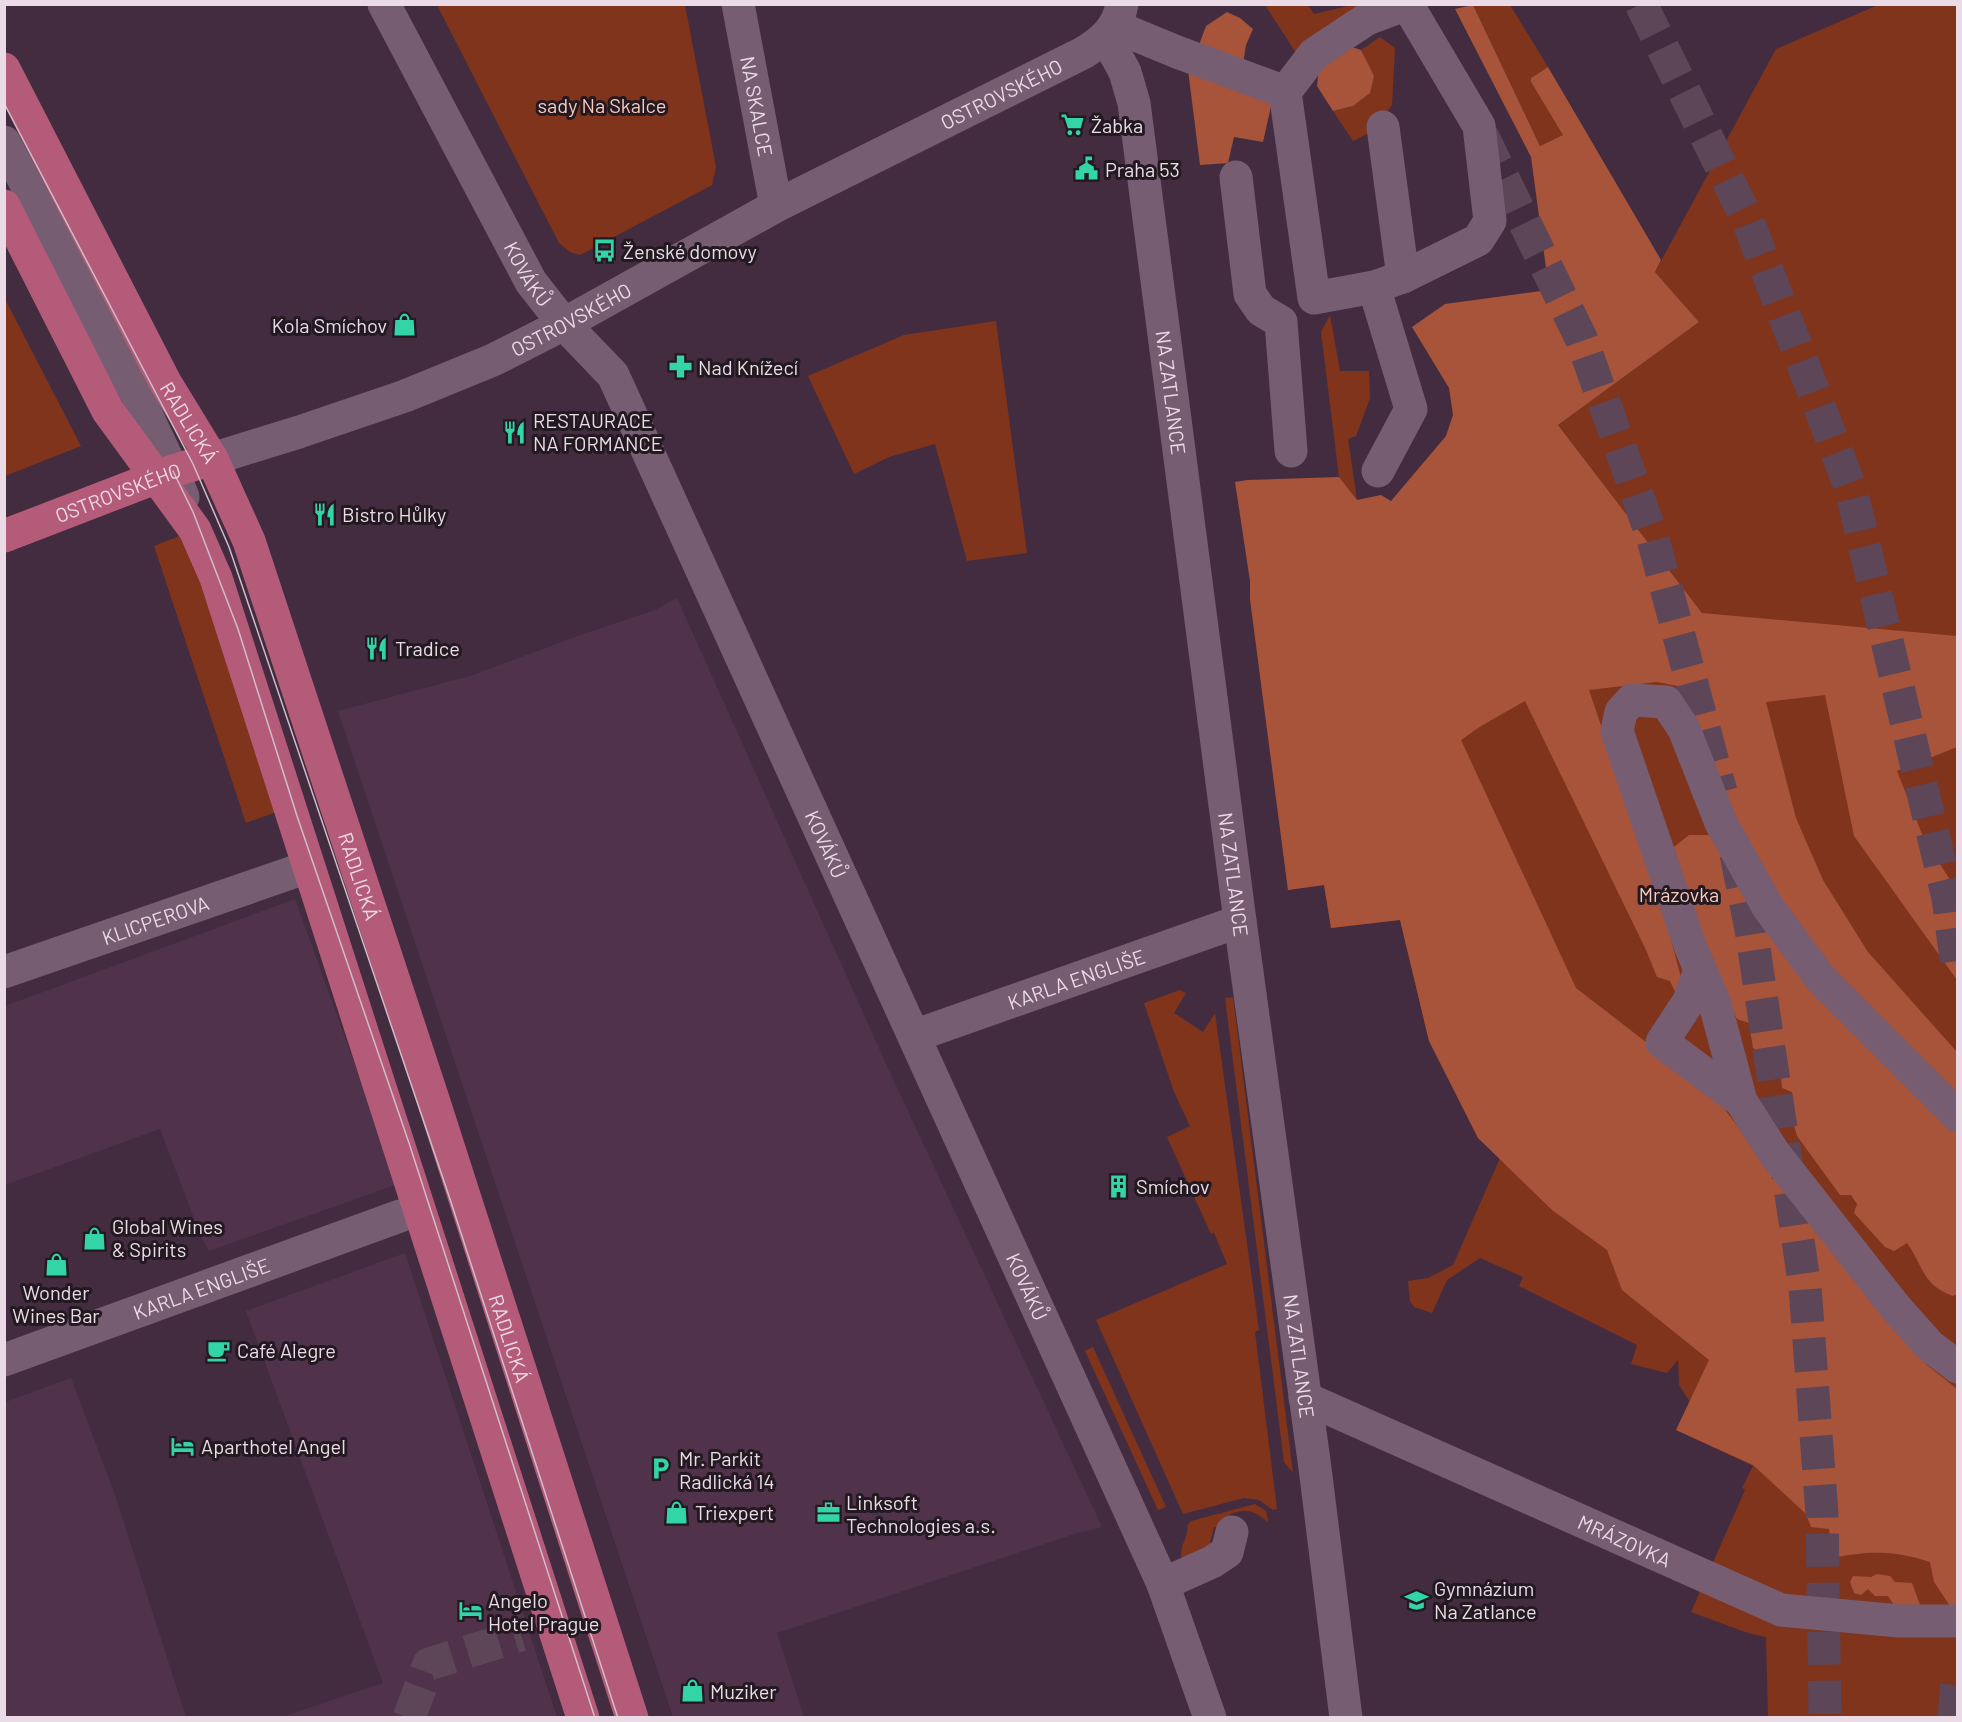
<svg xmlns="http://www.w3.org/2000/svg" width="1962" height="1722" viewBox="0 0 1962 1722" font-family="Barlow,sans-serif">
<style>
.built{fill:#50334b}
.green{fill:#80341b}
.forest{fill:#a7543a}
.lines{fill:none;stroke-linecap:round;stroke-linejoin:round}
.minor-tunnel{stroke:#5c4658;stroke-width:33;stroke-dasharray:33 16;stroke-linecap:butt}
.highway-tunnel{stroke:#5c4658;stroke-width:33;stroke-dasharray:33 16;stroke-linecap:butt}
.minor{stroke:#775d72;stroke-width:33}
.major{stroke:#b55b7a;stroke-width:33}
.tram{stroke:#cebdca;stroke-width:1.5}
.labels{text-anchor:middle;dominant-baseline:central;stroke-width:6;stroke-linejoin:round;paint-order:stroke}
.street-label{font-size:20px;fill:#eadbe7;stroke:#231921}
.park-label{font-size:20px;fill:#facabb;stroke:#231921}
.poi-label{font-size:20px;fill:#eadbe7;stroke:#231921;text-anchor:start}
</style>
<rect width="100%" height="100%" fill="#432c3f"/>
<!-- built -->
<g class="built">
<path d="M 677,598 L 887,1066 L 1102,1527 L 1071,1535 L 777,1633 L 804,1717 L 673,1717 L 338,711 L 470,676 L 578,636 L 655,610 Z"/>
<path d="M 295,899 L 398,1184 L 209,1251 L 202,1239 L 160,1129 L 5,1185 L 5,1006 Z"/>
<path d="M 405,1253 L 557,1717 L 282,1717 L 383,1683 L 246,1311 Z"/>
<path d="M 71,1378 L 115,1495 L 186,1717 L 5,1717 L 5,1402 Z"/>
</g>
<!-- green -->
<g class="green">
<path d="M 437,5 L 685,5 L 716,167 L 712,185 L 580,255 L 570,252 L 559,243 Z"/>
<path d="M 1265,5 L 1308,5 L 1314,14 L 1352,5 L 1365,5 L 1296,53 Z"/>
<path d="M 1473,5 L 1510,5 L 1548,67 L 1531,78 L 1531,82 L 1564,135 L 1540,146 Z"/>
<path d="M 1878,5 L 1957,5 L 1957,1717 L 1768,1717 L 1766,1637 L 1748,1633 L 1691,1612 L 1745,1490 L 1742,1488 L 1753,1466 L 1676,1430 L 1690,1402 L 1679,1385 L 1678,1360 L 1667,1373 L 1631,1364 L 1637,1345 L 1519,1286 L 1523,1277 L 1480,1258 L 1447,1280 L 1432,1313 L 1414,1307 L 1410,1301 L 1408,1281 L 1428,1278 L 1453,1265 L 1500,1158 L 1478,1138 L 1429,1041 L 1400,920 L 1331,928 L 1324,885 L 1288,890 L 1250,599 L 1702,613 L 1558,425 L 1699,322 L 1655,272 L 1776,49 Z"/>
<path d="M 1380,37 L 1395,48 L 1392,105 L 1371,132 L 1353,141 L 1333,111 L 1353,106 L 1363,57 L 1361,50 Z"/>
<path d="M 5,299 L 81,446 L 5,476 L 4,476 Z"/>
<path d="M 1330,315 L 1340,371 L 1369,371 L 1370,398 L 1356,436 L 1348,439 L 1357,500 L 1339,477 L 1321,332 Z"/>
<path d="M 996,321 L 1027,553 L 967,561 L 935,444 L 889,457 L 854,474 L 808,376 L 904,335 Z"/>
<path d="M 187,533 L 279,811 L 246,823 L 154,546 Z"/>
<path d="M 1180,990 L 1186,993 L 1174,1013 L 1203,1032 L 1215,1013 L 1259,1330 L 1255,1332 L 1277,1509 L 1273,1510 L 1259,1500 L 1244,1498 L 1183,1514 L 1096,1320 L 1227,1264 L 1214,1233 L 1211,1234 L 1167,1137 L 1190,1126 L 1174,1092 L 1144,1003 Z"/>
<path d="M 1233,997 L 1293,1473 L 1284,1462 L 1225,998 Z"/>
<path d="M 1093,1347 L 1166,1507 L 1158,1510 L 1085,1351 Z"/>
<path d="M 1255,1504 L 1266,1511 L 1268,1522 C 1252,1510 1249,1508 1230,1514 L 1230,1525 L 1214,1527 L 1207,1555 L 1182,1561 C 1178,1545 1189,1539 1187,1526 L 1191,1521 Z"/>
</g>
<!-- forest -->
<g class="forest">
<path d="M 1473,5 L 1540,146 L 1563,135 L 1531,82 L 1531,78 L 1548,67 L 1661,260 L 1655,272 L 1699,322 L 1558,425 L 1702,613 L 1957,636 L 1957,747 L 1897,771 L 1924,839 L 1957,891 L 1957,980 L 1854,836 L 1825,695 L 1766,702 L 1796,818 L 1823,880 L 1868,952 L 1957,1052 L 1957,1100 L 1867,1013 L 1780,910 L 1683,704 L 1678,686 L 1657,682 L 1589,690 L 1662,906 L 1683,985 L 1676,994 L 1670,981 L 1657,977 L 1646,950 L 1525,701 L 1481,726 L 1461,740 L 1576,988 L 1712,1093 L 1893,1327 L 1927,1365 L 1957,1389 L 1957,1609 L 1952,1609 L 1934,1582 L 1930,1562 C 1893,1550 1870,1551 1832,1558 L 1829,1529 L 1811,1527 L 1806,1514 L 1753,1465 L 1676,1430 L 1709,1360 L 1622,1290 L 1607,1250 L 1552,1210 L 1478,1138 L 1429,1041 L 1400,920 L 1331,928 L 1324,885 L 1288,890 L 1250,599 L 1250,581 L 1235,482 L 1247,480 L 1339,477 L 1357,500 L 1381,495 L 1391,501 L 1446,436 L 1453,415 L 1449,388 L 1412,327 L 1445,304 L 1549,290 L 1531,157 L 1455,9 Z"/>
<path d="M 1227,12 L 1240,18 L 1253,29 L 1246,45 L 1243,64 L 1199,45 L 1206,26 Z"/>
<path d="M 1349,46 L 1361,50 L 1374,76 L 1370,93 L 1353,106 L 1333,111 L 1317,86 L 1319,68 Z"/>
<path d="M 1188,70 L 1272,102 L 1263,142 L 1234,137 L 1228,163 L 1200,165 Z"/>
<path d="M 1689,835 L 1714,835 L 1957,1128 L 1957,1294 L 1953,1296 C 1922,1285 1924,1267 1907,1243 L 1894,1251 L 1885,1247 L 1854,1213 L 1857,1204 L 1851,1195 L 1840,1195 L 1797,1136 L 1791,1115 L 1792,1092 L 1782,1088 L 1780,1066 L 1753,1048 L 1749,1023 L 1737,1019 L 1708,955 L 1674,847 Z"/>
<path d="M 1877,1574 L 1890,1576 L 1895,1582 L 1912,1583 L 1922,1610 L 1898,1611 L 1888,1596 L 1875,1596 L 1868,1589 L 1861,1595 L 1854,1593 L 1850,1582 L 1853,1576 L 1871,1577 Z"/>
</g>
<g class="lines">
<!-- minor-tunnel -->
<path class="minor-tunnel" d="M 409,1718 L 429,1664 L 521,1635"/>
<!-- highway-tunnel -->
<g class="highway-tunnel">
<path d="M 1641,4 L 1748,221 L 1851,489 L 1948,898 L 1958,974"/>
<path d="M 1482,135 L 1581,338 L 1653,539 L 1721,792"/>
<path d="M 1736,854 L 1751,929 L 1805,1287 L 1822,1514 L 1825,1718"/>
<path d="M 1954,1718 L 1958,1670"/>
</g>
<!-- minor -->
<g class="minor">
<path id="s1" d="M 384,4 L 531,282 L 564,324 L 613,375 L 1163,1584 L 1210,1718"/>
<path id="s2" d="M 738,4 L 776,206"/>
<path d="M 1407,4 L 1479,126 L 1490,221 L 1478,240 L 1403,277 L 1374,287 L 1314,298 L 1285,92 L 1314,54 L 1367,19 Z"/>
<path d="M 1114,26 L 1177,52 L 1285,92"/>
<path id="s3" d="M 1106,37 L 1125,72 L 1134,103 L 1240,921 L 1315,1468 L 1346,1718"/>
<path d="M 1383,127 L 1403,277"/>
<path d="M 4,142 L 137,395 L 173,471 L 183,497"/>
<path d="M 1236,177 L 1250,294 L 1261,310 L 1281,322 L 1291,451"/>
<path d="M 1374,287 L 1411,409 L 1378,471"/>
<path id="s4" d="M 212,459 L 299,432 L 405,396 L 493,360 L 564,324 L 776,206 L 1083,53 C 1103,41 1118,28 1122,4"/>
<path d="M 1700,970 L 1689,1001 L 1662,1042 L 1741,1101"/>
<path id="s5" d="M 4,972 L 308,867"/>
<path id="s6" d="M 914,1036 L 1240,921"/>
<path d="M 1958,1116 L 1821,979 L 1768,907 L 1721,823 L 1684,729 L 1666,702 L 1632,700 L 1621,712 L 1617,731 L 1691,948 L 1715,1004 L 1741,1101 L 1774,1153 L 1896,1308 L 1930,1346 L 1958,1367"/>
<path id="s7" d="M 4,1360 L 400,1216"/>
<path id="s8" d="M 1305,1398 L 1781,1610 L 1899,1621 L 1958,1621"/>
<path d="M 1163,1584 L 1212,1562 L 1227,1552 L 1232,1532"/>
</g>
<!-- major -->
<g class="major">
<path id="s9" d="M 4,69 L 165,382 L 212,459 L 249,541 L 431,1093 L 632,1718"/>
<path d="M 4,206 L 108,411 L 195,530 L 216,578 L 583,1718"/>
<path id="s10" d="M 4,536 L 173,471 L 212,459"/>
</g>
<!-- tram -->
<g class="tram">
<path d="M 4,103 L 193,464 L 229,547 L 449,1196 L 618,1718"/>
<path d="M 173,471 L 193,512 L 238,629 L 297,816 L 409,1143 L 595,1718"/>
</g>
</g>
<!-- icons -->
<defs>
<symbol id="supermarket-bare" viewBox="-9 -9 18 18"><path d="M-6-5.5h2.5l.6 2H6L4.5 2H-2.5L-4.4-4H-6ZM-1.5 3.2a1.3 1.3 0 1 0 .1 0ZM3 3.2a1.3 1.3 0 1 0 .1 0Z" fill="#33d4a8" stroke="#231921" stroke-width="2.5" paint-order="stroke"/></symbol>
<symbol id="civic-bare" viewBox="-9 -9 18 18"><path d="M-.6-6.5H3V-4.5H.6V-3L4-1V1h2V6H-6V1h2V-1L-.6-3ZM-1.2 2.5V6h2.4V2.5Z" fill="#33d4a8" stroke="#231921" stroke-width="2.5" paint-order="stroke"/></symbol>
<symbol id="bus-bare" viewBox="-9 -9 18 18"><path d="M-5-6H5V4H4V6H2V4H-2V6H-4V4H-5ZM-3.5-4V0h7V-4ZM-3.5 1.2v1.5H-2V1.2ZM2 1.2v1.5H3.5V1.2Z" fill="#33d4a8" stroke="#231921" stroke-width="2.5" paint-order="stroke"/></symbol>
<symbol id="shop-bare" viewBox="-9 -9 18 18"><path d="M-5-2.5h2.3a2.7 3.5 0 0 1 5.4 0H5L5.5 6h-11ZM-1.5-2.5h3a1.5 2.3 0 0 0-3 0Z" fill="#33d4a8" stroke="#231921" stroke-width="2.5" paint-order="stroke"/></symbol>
<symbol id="pharmacy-bare" viewBox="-9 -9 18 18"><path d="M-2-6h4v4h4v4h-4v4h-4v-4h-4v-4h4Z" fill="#33d4a8" stroke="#231921" stroke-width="2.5" paint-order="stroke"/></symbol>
<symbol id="restaurant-bare" viewBox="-9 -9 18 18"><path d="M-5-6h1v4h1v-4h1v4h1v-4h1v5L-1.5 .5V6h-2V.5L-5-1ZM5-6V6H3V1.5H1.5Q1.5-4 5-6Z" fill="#33d4a8" stroke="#231921" stroke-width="2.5" paint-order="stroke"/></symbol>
<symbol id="building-bare" viewBox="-9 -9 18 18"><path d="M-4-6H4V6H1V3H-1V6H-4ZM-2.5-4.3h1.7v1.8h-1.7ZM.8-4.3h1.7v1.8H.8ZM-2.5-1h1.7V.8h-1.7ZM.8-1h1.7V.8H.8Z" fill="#33d4a8" stroke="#231921" stroke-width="2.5" paint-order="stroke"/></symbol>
<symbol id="cafe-bare" viewBox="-9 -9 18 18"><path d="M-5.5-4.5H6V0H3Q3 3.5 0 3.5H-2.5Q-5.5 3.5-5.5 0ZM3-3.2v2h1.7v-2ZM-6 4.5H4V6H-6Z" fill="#33d4a8" stroke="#231921" stroke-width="2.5" paint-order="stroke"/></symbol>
<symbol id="hotel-bare" viewBox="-9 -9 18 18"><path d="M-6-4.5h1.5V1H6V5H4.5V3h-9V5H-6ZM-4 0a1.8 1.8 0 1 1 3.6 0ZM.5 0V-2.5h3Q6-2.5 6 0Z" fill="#33d4a8" stroke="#231921" stroke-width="2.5" paint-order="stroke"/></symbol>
<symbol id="parking-bare" viewBox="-9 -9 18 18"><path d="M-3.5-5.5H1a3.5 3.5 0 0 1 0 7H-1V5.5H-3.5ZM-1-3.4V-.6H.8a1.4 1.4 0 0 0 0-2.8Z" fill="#33d4a8" stroke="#231921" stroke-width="2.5" paint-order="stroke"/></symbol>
<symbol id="office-bare" viewBox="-9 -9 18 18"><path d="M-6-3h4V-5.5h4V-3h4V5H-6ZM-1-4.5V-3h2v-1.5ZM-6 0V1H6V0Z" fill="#33d4a8" stroke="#231921" stroke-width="2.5" paint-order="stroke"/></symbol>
<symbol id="school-bare" viewBox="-9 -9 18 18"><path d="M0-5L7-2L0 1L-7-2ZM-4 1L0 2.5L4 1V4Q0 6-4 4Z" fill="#33d4a8" stroke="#231921" stroke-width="2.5" paint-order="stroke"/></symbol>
</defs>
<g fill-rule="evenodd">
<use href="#supermarket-bare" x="1056" y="108" width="33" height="33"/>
<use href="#civic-bare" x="1070" y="152" width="33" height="33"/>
<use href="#bus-bare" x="588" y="234" width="33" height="33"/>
<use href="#shop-bare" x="388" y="308" width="33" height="33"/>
<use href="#pharmacy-bare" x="664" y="350" width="33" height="33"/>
<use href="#restaurant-bare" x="498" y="416" width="33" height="33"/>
<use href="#restaurant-bare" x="308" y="498" width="33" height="33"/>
<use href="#restaurant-bare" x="360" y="632" width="33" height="33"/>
<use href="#building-bare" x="1102" y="1170" width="33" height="33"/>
<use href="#shop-bare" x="78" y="1222" width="33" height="33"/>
<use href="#shop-bare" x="40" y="1248" width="33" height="33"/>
<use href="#cafe-bare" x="202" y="1334" width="33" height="33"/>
<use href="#hotel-bare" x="166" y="1430" width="33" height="33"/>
<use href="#parking-bare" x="644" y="1452" width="33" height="33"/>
<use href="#shop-bare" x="660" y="1496" width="33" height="33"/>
<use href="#office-bare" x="812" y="1496" width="33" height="33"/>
<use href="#school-bare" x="1400" y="1584" width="33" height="33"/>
<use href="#hotel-bare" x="454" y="1594" width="33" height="33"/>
<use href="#shop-bare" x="676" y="1674" width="33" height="33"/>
</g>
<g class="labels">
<!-- street labels -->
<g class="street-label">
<text stroke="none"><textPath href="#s4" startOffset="872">OSTROVSKÉHO</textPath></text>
<text stroke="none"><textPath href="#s2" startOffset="104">NA SKALCE</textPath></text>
<text stroke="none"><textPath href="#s1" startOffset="306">KOVÁKŮ</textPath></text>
<text stroke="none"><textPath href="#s4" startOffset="386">OSTROVSKÉHO</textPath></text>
<text stroke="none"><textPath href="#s3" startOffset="364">NA ZATLANCE</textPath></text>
<text stroke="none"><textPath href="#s9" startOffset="399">RADLICKÁ</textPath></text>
<text stroke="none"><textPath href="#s10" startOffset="122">OSTROVSKÉHO</textPath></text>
<text stroke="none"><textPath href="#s1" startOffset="954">KOVÁKŮ</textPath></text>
<text stroke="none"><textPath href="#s3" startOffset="850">NA ZATLANCE</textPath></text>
<text stroke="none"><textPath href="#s9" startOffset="885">RADLICKÁ</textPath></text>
<text stroke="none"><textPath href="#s5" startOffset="160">KLICPEROVA</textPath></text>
<text stroke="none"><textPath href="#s6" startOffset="172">KARLA ENGLIŠE</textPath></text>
<text stroke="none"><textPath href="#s1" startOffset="1440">KOVÁKŮ</textPath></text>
<text stroke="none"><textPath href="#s7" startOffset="210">KARLA ENGLIŠE</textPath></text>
<text stroke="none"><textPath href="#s9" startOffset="1371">RADLICKÁ</textPath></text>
<text stroke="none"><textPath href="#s3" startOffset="1336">NA ZATLANCE</textPath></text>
<text stroke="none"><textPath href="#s8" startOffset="350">MRÁZOVKA</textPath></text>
</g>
<!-- park labels -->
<g class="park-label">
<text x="602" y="105">sady Na Skalce</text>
<text x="1679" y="894">Mrázovka</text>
</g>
<!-- poi labels -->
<g class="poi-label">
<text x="1091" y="125">Žabka</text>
<text x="1105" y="169">Praha 53</text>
<text x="623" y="251">Ženské domovy</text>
<text x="387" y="325" text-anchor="end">Kola Smíchov</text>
<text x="698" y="367">Nad Knížecí</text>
<text x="533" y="420">RESTAURACE<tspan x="533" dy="23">NA FORMANCE</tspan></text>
<text x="342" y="514">Bistro Hůlky</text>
<text x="395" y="648">Tradice</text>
<text x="1136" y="1186">Smíchov</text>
<text x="112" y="1226">Global Wines<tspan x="112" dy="23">&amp; Spirits</tspan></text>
<text x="56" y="1292" text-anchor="middle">Wonder<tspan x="56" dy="23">Wines Bar</tspan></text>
<text x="237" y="1350">Café Alegre</text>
<text x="201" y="1446">Aparthotel Angel</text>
<text x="679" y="1458">Mr. Parkit<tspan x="679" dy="23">Radlická 14</tspan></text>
<text x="846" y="1502">Linksoft<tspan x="846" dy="23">Technologies a.s.</tspan></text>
<text x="695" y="1512">Triexpert</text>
<text x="1434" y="1588">Gymnázium<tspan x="1434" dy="23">Na Zatlance</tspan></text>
<text x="488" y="1600">Angelo<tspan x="488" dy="23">Hotel Prague</tspan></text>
<text x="710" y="1691">Muziker</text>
</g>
</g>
<!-- border -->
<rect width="1962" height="1722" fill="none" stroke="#eadbe7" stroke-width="12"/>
</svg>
